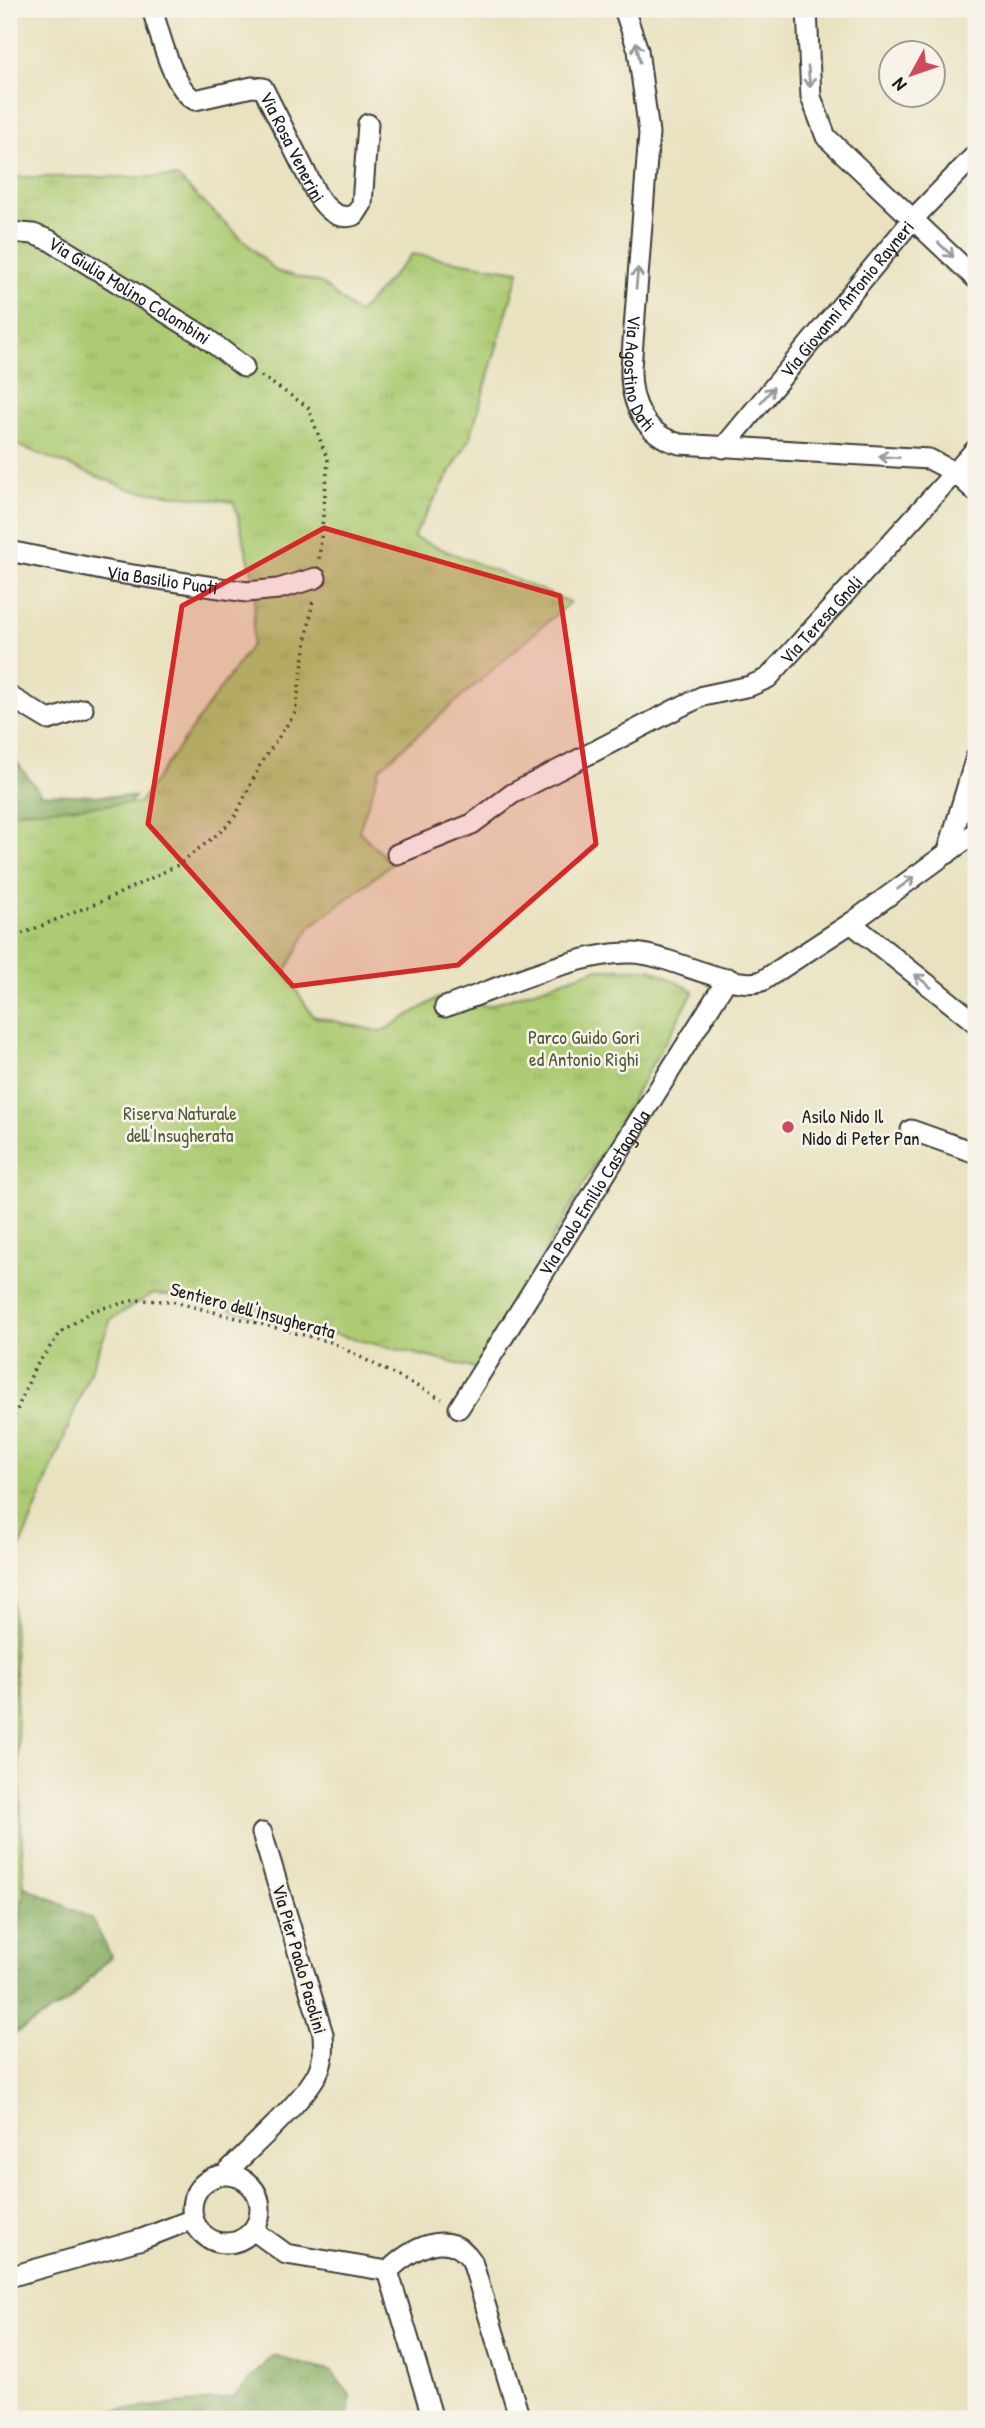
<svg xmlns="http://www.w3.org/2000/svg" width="985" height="2428" viewBox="0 0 985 2428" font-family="'Patrick Hand',sans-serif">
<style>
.forest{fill:url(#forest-crowns);stroke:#526640;stroke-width:2}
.park{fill:url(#park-tufts);stroke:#647447;stroke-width:2}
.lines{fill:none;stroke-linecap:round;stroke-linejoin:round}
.street-casing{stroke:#3b3a35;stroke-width:23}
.path{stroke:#3b3a35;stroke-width:3.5;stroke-dasharray:2 5;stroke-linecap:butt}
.street{stroke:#fff;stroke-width:19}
.oneway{stroke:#999}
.marked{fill:#d62828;fill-opacity:0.2;stroke:#d62828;stroke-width:5;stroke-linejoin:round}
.poi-dot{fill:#d1495b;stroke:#f7f3e8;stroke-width:2.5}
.labels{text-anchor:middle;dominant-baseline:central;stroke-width:5;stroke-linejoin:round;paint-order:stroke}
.street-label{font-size:19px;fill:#1c1c1c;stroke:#f7f3e8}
.park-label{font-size:19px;fill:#4e593a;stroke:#f7f3e8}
.poi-label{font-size:19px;fill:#1c1c1c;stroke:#f7f3e8;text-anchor:start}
</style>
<defs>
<pattern id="forest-crowns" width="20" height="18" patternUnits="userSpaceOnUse" patternTransform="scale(1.75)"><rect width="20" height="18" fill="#89af64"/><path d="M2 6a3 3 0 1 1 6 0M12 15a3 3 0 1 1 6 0" fill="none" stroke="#6f8e52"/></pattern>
<pattern id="park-tufts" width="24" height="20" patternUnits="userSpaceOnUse" patternTransform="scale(1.75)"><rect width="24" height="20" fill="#accb72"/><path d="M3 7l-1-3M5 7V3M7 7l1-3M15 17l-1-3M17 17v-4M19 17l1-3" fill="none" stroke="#93ae62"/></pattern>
</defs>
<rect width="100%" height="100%" fill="#f7f3e8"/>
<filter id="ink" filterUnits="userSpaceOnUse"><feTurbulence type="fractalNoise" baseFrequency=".0143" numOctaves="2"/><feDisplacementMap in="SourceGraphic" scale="14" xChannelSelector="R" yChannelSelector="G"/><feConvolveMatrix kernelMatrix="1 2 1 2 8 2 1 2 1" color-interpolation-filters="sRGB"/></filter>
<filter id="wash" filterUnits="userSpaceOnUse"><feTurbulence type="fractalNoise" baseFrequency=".00686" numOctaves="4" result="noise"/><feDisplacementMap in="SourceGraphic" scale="28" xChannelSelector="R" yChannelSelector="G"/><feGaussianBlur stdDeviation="1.57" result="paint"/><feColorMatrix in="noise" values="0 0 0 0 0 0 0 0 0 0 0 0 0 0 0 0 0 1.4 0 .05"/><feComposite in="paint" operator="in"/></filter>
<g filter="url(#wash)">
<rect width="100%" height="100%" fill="#e9e2c0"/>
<!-- forest -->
<g class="forest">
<path d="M 9,752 L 41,794 L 135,797 L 95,835 L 9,815 Z"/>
<path d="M 9,1879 L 92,1919 L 111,1956 L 69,2001 L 9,2037 Z"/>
<path d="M 273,2356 L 332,2372 L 350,2395 L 348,2419 L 78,2419 L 82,2414 L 233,2398 Z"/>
</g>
<!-- park -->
<g class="park">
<path d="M 9,177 L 177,177 L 276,271 L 321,283 L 358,314 L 412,254 L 519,271 L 470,438 L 413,537 L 570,602 L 380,768 L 359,831 L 392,864 L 310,927 L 285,973 L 313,1016 L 381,1032 L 438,998 L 487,1006 L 597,969 L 651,969 L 694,991 L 478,1369 L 176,1296 L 153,1294 L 111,1319 L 11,1571 L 24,1894 L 9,1955 L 9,812 L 139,803 L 252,644 L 256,588 L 234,502 L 132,490 L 16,445 L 9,439 Z"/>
<path d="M 114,2413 L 187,2419 L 9,2419 Z"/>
</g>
</g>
<g filter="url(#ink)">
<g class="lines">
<defs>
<g id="street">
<path id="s1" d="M 152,9 C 160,33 172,88 195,100 L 252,87 L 263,88 L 317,195 C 326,209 338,221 355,215 L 362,204 L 368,124"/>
<path id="s2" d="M 624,9 L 638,50 L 649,133 L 631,368 C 630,402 644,435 680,444 L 929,459 L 954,472 L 976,492"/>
<path d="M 807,9 L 811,97 L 826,137 L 976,279"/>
<path id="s3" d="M 9,232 L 33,234 L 49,240 L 205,337 L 244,367"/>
<path id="s4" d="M 723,448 L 913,219 L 976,154"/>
<path id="s5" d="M 9,551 L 112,572 L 247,592 L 278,589 L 316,578"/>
<path d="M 9,696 L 49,720 L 83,709"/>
<path id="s6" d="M 397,854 L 472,824 L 512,794 L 678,708 L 703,696 L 750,686 L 768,678 L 976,449"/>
<path d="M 947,854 L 976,757"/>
<path d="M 851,923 L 976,1023"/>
<path d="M 445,1007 C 497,989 577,952 631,953 C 667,953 731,991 762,981 L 851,923 L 976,832"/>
<path d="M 911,1130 L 976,1153"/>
<path id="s7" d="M 459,1408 L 728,978"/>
<path d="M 225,2174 C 249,2149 304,2101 318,2072 C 324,2060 324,2048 323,2034 L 262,1833"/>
<circle cx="226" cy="2209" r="34"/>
<path d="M 253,2230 L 286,2254 L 388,2271"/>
<path d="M 9,2277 L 142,2239 L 193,2219"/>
<path d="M 433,2419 L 388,2271 C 411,2249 449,2226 472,2261 L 520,2419"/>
</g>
</defs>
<!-- street casing -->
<use href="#street" class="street-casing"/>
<!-- path -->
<g class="path">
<path d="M 261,376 L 308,407 L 328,461 L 319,560"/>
<path d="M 9,939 L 112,897 L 178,865 L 224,829 L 236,815 L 260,765 L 295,713 L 313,599"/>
<path d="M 9,1429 L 34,1369 L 61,1332 L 91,1311 L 135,1300 L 171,1301 L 331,1342 L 442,1399"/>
</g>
<!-- street -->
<use href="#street" class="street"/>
</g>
<!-- one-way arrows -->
<defs><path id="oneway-shaft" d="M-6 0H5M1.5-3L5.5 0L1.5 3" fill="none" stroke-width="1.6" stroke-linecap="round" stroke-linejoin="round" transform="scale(1.75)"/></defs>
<g class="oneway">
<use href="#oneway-shaft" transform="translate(638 52) rotate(-101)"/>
<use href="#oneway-shaft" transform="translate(809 77) rotate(85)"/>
<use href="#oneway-shaft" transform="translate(946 250) rotate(44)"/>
<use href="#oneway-shaft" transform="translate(637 278) rotate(-85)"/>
<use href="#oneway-shaft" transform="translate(767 395) rotate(-50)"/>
<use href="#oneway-shaft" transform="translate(889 457) rotate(-177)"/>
<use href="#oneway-shaft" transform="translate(906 883) rotate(-36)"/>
<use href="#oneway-shaft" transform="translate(923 981) rotate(-141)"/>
</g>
</g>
<!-- marked area -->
<path class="marked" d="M 324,528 L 560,596 L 596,844 L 458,965 L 293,986 L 148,824 L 182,606 Z"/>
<!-- markers -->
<circle class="poi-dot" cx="788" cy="1127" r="7"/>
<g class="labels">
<!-- street labels -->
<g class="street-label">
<text stroke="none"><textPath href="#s1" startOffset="238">Via Rosa Venerini</textPath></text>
<text stroke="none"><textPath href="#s3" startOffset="136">Via Giulia Molino Colombini</textPath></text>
<text stroke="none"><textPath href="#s4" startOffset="194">Via Giovanni Antonio Rayneri</textPath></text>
<text stroke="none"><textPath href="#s2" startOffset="369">Via Agostino Dati</textPath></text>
<text stroke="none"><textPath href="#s5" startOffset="156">Via Basilio Puoti</textPath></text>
<text stroke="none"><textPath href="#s6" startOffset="492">Via Teresa Gnoli</textPath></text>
<text stroke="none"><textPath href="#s7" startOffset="254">Via Paolo Emilio Castagnola</textPath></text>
<text transform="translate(253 1310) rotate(15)">Sentiero dell'Insugherata</text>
<text transform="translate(300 1959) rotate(74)">Via Pier Paolo Pasolini</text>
</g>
<!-- park labels -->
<g class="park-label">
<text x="584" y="1037">Parco Guido Gori<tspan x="584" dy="22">ed Antonio Righi</tspan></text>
<text x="180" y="1113">Riserva Naturale<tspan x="180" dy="22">dell'Insugherata</tspan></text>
</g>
<!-- poi labels -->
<g class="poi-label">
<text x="802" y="1116">Asilo Nido Il<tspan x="802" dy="22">Nido di Peter Pan</tspan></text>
</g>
</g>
<!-- margin -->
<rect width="985" height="2428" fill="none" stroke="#f7f3e8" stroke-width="35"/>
<!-- north arrow -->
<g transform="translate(912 74) rotate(230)"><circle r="33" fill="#f7f3e8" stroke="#9f9d96" stroke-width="2"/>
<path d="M0-5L12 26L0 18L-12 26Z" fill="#d1495b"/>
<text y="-10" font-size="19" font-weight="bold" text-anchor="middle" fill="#1c1c1c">N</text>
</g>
</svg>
